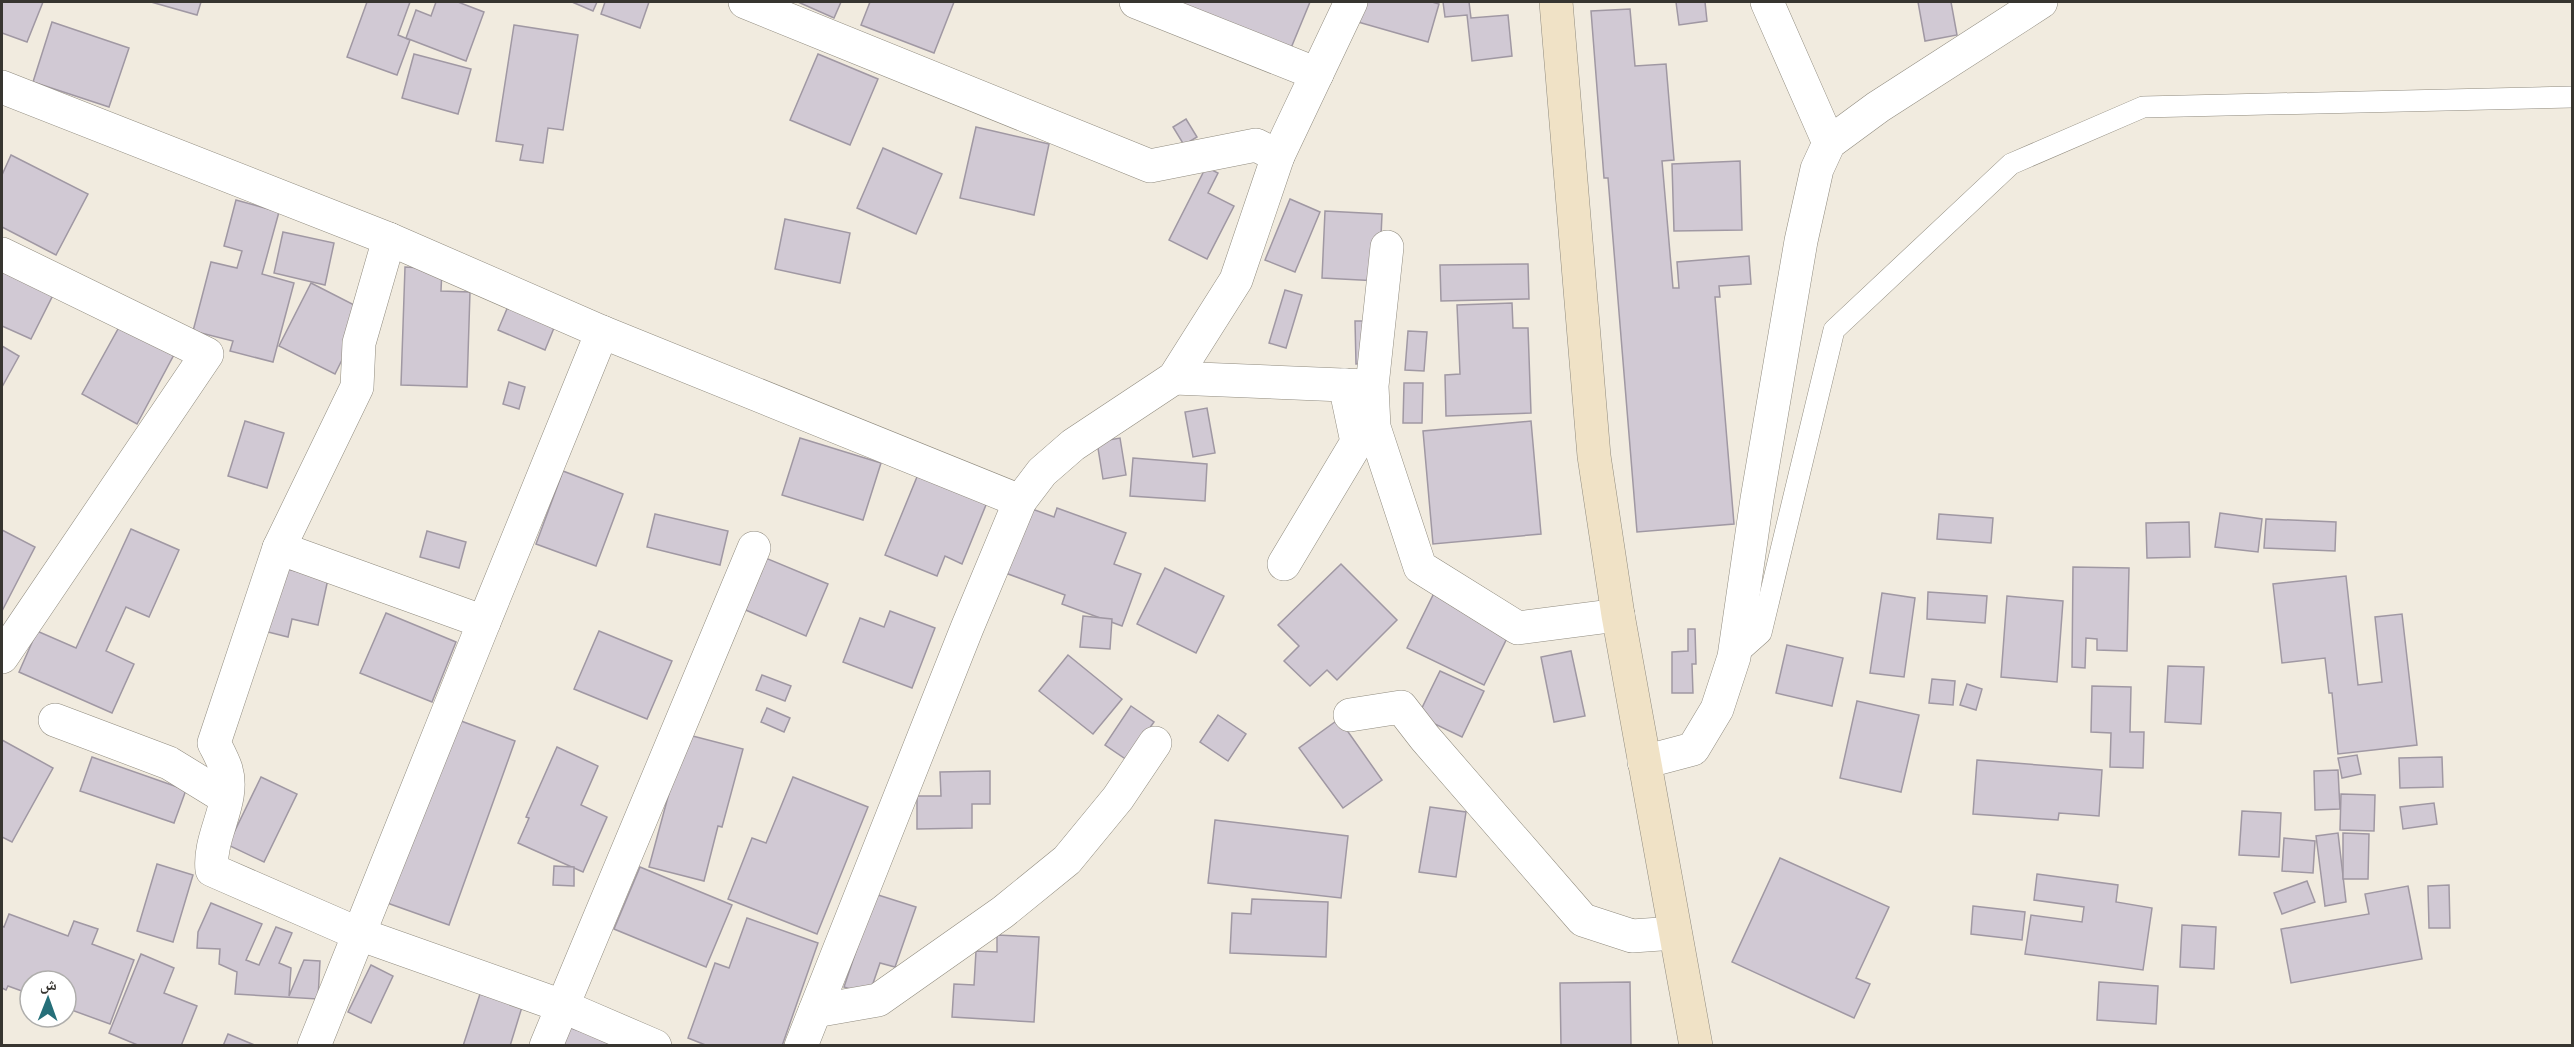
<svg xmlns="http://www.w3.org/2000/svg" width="2574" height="1047" viewBox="0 0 2574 1047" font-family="'Archivo Narrow','Noto Naskh Arabic',sans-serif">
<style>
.building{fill:#d1c9d4;stroke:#a098a3;stroke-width:1.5}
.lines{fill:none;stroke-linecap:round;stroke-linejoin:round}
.service-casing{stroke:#908b7f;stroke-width:22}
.minor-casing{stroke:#908b7f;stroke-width:34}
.secondary-casing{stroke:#908b7f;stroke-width:34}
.service{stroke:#fff;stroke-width:21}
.minor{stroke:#fff;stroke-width:33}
.secondary{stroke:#f0e2c6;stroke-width:33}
</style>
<rect width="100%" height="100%" fill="#f1ebdf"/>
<!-- building -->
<g class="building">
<path d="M 2,2 L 43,2 L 27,42 L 2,33 Z"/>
<path d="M 151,2 L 201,2 L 197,15 Z"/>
<path d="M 367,2 L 410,2 L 398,35 L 410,40 L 397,75 L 347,57 Z"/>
<path d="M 436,2 L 458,2 L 484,12 L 466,61 L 406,38 L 416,10 L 431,16 Z"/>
<path d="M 572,2 L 597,2 L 593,11 Z"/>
<path d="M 605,2 L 649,2 L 640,28 L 601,14 Z"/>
<path d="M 798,2 L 841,2 L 834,18 Z"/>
<path d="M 870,2 L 954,2 L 934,53 L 861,25 Z"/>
<path d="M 1175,2 L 1310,2 L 1291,48 Z"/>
<path d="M 1356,2 L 1432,2 L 1439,4 L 1428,42 L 1351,20 Z"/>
<path d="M 1443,2 L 1469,2 L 1471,18 L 1508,15 L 1512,56 L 1472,61 L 1467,15 L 1445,17 Z"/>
<path d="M 1676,2 L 1705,2 L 1707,21 L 1679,25 Z"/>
<path d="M 1918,2 L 1951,2 L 1957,35 L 1925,41 Z"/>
<path d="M 1630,9 L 1635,66 L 1666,64 L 1674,160 L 1662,161 L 1673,288 L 1679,288 L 1677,262 L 1749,256 L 1751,284 L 1719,286 L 1720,297 L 1715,297 L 1734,524 L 1637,532 L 1608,178 L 1604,178 L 1591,11 Z"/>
<path d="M 52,22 L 129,48 L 109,107 L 33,82 Z"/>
<path d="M 514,25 L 578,35 L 563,130 L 548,128 L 543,163 L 520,160 L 523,145 L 496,141 Z"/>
<path d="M 414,54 L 471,69 L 458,114 L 402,98 Z"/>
<path d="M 818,54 L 878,79 L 850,145 L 790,120 Z"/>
<path d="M 1186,119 L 1197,137 L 1184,145 L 1173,127 Z"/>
<path d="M 976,127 L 1049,144 L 1034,215 L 960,198 Z"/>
<path d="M 883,148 L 942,174 L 916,234 L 857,208 Z"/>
<path d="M 11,155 L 88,194 L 56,255 L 2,227 L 2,175 Z"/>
<path d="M 1740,161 L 1742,230 L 1674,231 L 1672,164 Z"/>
<path d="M 1206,167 L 1218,173 L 1208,193 L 1234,206 L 1207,259 L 1169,240 Z"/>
<path d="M 1290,199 L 1320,212 L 1295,272 L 1265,260 Z"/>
<path d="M 236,200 L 279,212 L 262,274 L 294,283 L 273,362 L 230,351 L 233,341 L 193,331 L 211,262 L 237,268 L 242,251 L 224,246 Z"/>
<path d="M 1325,211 L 1382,214 L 1379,281 L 1322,278 Z"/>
<path d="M 785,219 L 850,233 L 840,283 L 775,269 Z"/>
<path d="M 283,232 L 334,243 L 325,285 L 274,273 Z"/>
<path d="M 1528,264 L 1529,299 L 1441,301 L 1440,265 Z"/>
<path d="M 2,266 L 55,291 L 31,339 L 2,326 Z"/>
<path d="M 405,267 L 442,269 L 441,291 L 470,292 L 467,387 L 401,385 Z"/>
<path d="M 311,283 L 366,311 L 335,374 L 279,346 Z"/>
<path d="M 1285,290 L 1302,295 L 1286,348 L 1269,343 Z"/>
<path d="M 1512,303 L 1513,328 L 1528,328 L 1531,413 L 1446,416 L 1445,375 L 1460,374 L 1457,305 Z"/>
<path d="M 509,304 L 556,323 L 545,350 L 498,330 Z"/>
<path d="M 123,320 L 177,349 L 137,424 L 82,394 Z"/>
<path d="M 1355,321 L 1374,321 L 1375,363 L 1356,364 Z"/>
<path d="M 1408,331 L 1427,332 L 1424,371 L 1405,370 Z"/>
<path d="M 2,346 L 19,356 L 2,387 Z"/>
<path d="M 509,382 L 525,387 L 519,409 L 503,404 Z"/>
<path d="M 1404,383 L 1423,383 L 1422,423 L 1403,423 Z"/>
<path d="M 1207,408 L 1215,453 L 1193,457 L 1185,412 Z"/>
<path d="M 245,421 L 284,433 L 267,488 L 228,476 Z"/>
<path d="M 1531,421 L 1541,534 L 1433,544 L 1423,431 Z"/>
<path d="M 800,438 L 881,463 L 863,520 L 782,495 Z"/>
<path d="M 1120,438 L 1126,475 L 1103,479 L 1097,442 Z"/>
<path d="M 1133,458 L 1207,464 L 1205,501 L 1130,496 Z"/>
<path d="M 563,471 L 623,494 L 596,566 L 536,544 Z"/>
<path d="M 919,472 L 988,500 L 962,564 L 945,556 L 937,576 L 885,555 Z"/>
<path d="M 1024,506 L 1054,517 L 1057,508 L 1126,533 L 1114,564 L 1141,574 L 1122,626 L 1062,604 L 1065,595 L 1000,571 Z"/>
<path d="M 2220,513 L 2262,519 L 2258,552 L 2215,547 Z"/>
<path d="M 655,514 L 728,531 L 720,565 L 647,547 Z"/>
<path d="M 1939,514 L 1993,518 L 1991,543 L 1937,539 Z"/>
<path d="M 2266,519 L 2336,522 L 2335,551 L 2264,548 Z"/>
<path d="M 2189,522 L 2190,557 L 2147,558 L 2146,523 Z"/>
<path d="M 131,529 L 179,550 L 149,617 L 126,607 L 106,651 L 134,664 L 112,713 L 19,672 L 37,631 L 76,648 Z"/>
<path d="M 2,530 L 35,547 L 2,611 Z"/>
<path d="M 427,531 L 466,542 L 459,568 L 420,557 Z"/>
<path d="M 756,554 L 828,584 L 806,636 L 734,605 Z"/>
<path d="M 1341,564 L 1397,620 L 1337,680 L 1327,670 L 1310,686 L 1284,661 L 1299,646 L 1278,625 Z"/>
<path d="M 279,567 L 328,579 L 318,625 L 292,619 L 288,637 L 264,631 Z"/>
<path d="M 2073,567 L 2129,568 L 2127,651 L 2097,650 L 2097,639 L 2086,638 L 2085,668 L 2072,667 Z"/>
<path d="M 1165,568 L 1224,596 L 1196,653 L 1137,624 Z"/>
<path d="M 2346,576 L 2358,685 L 2382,682 L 2375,617 L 2402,614 L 2417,745 L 2338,754 L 2332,693 L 2329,693 L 2325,658 L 2282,663 L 2273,584 Z"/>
<path d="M 1435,591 L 1512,628 L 1484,685 L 1407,648 Z"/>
<path d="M 1928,592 L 1987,596 L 1985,623 L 1927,619 Z"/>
<path d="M 1882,593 L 1915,598 L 1904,677 L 1870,673 Z"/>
<path d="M 2007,596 L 2063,601 L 2057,682 L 2001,677 Z"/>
<path d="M 890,611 L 935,628 L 912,688 L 843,662 L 860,618 L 884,627 Z"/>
<path d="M 386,613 L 456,642 L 432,702 L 360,673 Z"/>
<path d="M 1083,616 L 1112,619 L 1110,649 L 1080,647 Z"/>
<path d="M 1688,629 L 1695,629 L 1696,664 L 1692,664 L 1693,693 L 1672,693 L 1672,652 L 1688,651 Z"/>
<path d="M 599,631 L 672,661 L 647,719 L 574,689 Z"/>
<path d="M 1787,645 L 1843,658 L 1832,706 L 1776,693 Z"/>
<path d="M 1571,651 L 1585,716 L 1554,722 L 1541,657 Z"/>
<path d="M 1068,655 L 1122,699 L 1093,734 L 1039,691 Z"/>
<path d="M 2168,666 L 2204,667 L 2201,724 L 2165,722 Z"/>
<path d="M 1440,671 L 1484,691 L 1462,737 L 1418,716 Z"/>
<path d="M 762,675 L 791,686 L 785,701 L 756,690 Z"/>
<path d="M 1932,679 L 1955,681 L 1953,705 L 1929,703 Z"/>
<path d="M 1967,684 L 1982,689 L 1976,710 L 1960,705 Z"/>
<path d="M 2092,686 L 2131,687 L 2130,732 L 2144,732 L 2143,768 L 2110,767 L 2111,733 L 2091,732 Z"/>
<path d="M 1857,701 L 1919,715 L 1901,792 L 1840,778 Z"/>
<path d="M 1131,706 L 1154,722 L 1127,760 L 1105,745 Z"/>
<path d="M 767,708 L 790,718 L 784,732 L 761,722 Z"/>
<path d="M 1218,715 L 1246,734 L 1228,761 L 1200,742 Z"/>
<path d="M 453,718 L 515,741 L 449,925 L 376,899 Z"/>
<path d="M 1339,719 L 1382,780 L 1343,808 L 1299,748 Z"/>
<path d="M 685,734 L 743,749 L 722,827 L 718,826 L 704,881 L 649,867 Z"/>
<path d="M 2,740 L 53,768 L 12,842 L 2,837 Z"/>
<path d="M 557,747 L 598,766 L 581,805 L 607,817 L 583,872 L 518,843 L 529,818 L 526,817 Z"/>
<path d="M 2357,755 L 2361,774 L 2342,778 L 2338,758 Z"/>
<path d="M 92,757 L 186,790 L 174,823 L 80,791 Z"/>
<path d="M 2442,757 L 2443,787 L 2400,788 L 2399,758 Z"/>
<path d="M 1977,760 L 2102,770 L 2099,816 L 2059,813 L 2058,820 L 1973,814 Z"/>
<path d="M 2338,770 L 2340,809 L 2315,810 L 2314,771 Z"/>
<path d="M 990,771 L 990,804 L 972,804 L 972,828 L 917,829 L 917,796 L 941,796 L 940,772 Z"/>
<path d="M 261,777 L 297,794 L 264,862 L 228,845 Z"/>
<path d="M 793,777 L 868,807 L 817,934 L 728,899 L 752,838 L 766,843 Z"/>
<path d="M 2341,794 L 2375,795 L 2374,831 L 2340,830 Z"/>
<path d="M 2434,803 L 2437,824 L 2403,829 L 2400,807 Z"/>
<path d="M 1430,807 L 1466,812 L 1456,877 L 1419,872 Z"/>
<path d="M 2242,811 L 2281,813 L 2279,857 L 2239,855 Z"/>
<path d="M 1215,820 L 1348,836 L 1341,898 L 1208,883 Z"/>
<path d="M 2338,833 L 2346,902 L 2325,906 L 2316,836 Z"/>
<path d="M 2343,833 L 2369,834 L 2368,879 L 2343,879 Z"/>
<path d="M 2284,838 L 2315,841 L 2313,873 L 2282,871 Z"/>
<path d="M 1780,858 L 1889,907 L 1856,978 L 1870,984 L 1854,1018 L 1732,962 Z"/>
<path d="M 157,864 L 193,875 L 173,942 L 137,931 Z"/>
<path d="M 554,866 L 574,867 L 574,886 L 553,885 Z"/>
<path d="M 640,867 L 732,905 L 706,967 L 614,929 Z"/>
<path d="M 2037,874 L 2118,885 L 2116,902 L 2152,908 L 2143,970 L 2025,954 L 2031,915 L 2082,922 L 2084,907 L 2034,900 Z"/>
<path d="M 2307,881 L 2315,902 L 2282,914 L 2274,893 Z"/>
<path d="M 2449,885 L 2450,928 L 2429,928 L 2428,886 Z"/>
<path d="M 2408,886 L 2422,959 L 2291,983 L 2281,929 L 2369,914 L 2365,894 Z"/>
<path d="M 875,894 L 916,907 L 895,967 L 880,963 L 869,995 L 844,987 Z"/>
<path d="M 1252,899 L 1328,902 L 1326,957 L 1230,953 L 1232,913 L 1251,914 Z"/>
<path d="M 211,903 L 262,924 L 246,960 L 259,965 L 276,927 L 292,933 L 279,963 L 291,968 L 289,996 L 304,960 L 320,961 L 318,999 L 235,994 L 237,972 L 219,964 L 220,949 L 197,948 L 198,932 Z"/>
<path d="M 1973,906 L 2025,912 L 2022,940 L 1971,934 Z"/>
<path d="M 9,914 L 68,936 L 74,921 L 98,929 L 92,944 L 134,960 L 110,1024 L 66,1008 L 66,981 L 30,981 L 30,994 L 8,986 L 6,990 L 2,988 L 2,926 L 4,927 Z"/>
<path d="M 747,918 L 818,943 L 782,1046 L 708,1046 L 688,1038 L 715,963 L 729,968 Z"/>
<path d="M 2182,925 L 2216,927 L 2214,969 L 2180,967 Z"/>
<path d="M 997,935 L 1039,937 L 1034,1022 L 952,1017 L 954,984 L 974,985 L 976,951 L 997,952 Z"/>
<path d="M 141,954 L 174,968 L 164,993 L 197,1006 L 181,1046 L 140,1046 L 109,1033 Z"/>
<path d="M 371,965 L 393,976 L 371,1023 L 348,1012 Z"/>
<path d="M 1630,982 L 1631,1046 L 1561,1046 L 1560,983 Z"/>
<path d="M 2099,982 L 2158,986 L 2156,1024 L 2097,1020 Z"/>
<path d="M 480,994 L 522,1007 L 510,1046 L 463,1046 Z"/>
<path d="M 565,1026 L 623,1046 L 558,1046 Z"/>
<path d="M 228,1034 L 257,1046 L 223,1046 Z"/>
</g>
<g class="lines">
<defs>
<path id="service" d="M 1734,657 L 1761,633 L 1834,330 L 2011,164 L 2143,107 L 2572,97"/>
<g id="minor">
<path d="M 745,2 L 1150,166 L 1256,145 L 1278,156"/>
<path d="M 1136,2 L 1317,74"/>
<path d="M 1767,2 L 1829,143"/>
<path d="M 2,87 L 389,239 L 602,332 L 1020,501"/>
<path d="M 389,239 L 359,343 L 357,387 L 279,548 L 214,743 C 218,751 223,760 226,769 C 236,802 208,836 212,870 L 359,934 L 562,1006 L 655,1046"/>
<path d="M 1387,247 L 1372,386 L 1374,427 L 1420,567 L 1518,628 L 1618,615"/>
<path d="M 2,254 L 207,354 L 2,657"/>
<path d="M 1174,378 L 1367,386"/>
<path d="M 279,548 L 484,622 L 314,1046"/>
<path d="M 1284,564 L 1357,442 L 1345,385"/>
<path d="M 484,622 L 602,332"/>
<path d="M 1350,715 L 1401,707 L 1425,738 L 1583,920 L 1632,936 L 1675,933"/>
<path d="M 55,720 L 169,763 L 226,798"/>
<path d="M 1644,762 L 1693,749 L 1717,709 L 1734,657 L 1757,499 L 1801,241 L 1817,169 L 1829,143 L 1878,107 L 2041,2"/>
<path d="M 815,1011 L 878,1000 L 1003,912 L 1067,860 L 1118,798 L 1155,743"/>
<path d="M 546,1046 L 754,548"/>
<path d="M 801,1046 L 967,628 L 1020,501 L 1042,472 L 1073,445 L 1174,378 L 1236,280 L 1278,156 L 1351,2"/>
</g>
<path id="secondary" d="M 1556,2 L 1594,456 L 1618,615 L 1696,1046"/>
</defs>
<!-- service casing -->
<use href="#service" class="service-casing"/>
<!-- minor casing -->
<use href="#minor" class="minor-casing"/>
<!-- secondary casing -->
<use href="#secondary" class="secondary-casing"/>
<!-- service -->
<use href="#service" class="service"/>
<!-- minor -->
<use href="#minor" class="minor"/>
<!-- secondary -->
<use href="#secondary" class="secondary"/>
</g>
<!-- border -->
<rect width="2574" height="1047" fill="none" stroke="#373530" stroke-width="6"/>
<!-- north arrow -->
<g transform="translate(48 999) rotate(1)"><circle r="28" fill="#ffffff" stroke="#afaeac" stroke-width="1.5"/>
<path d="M0-4.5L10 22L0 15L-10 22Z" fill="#266f79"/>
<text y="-9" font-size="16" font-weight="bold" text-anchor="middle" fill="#373530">ش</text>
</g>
</svg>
